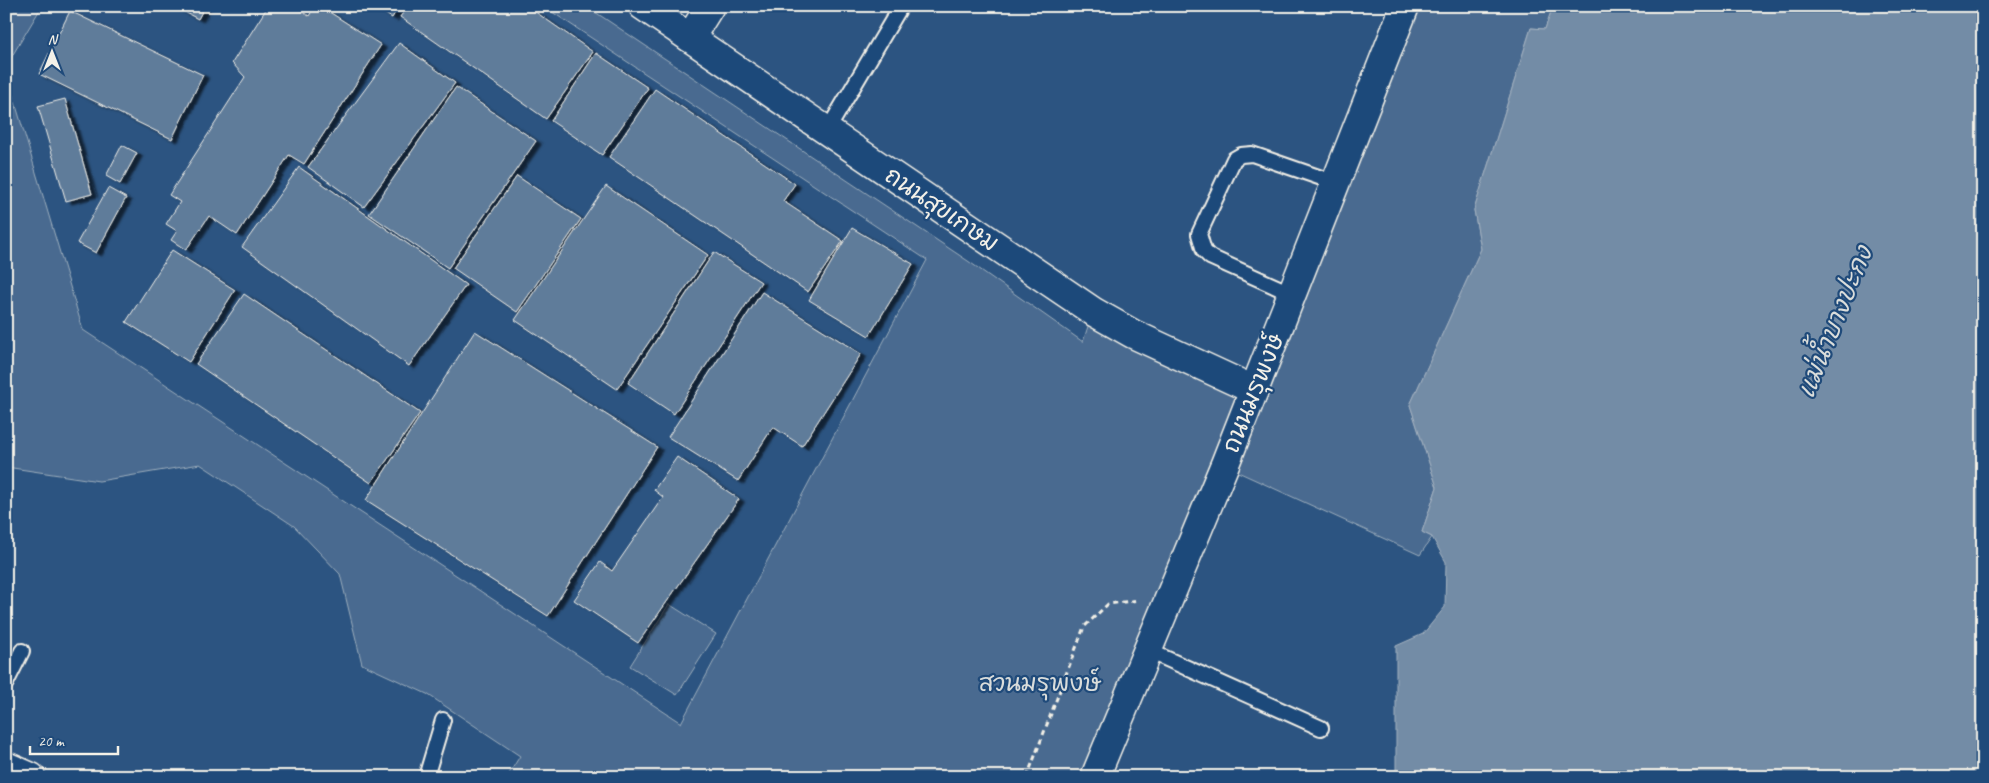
<svg xmlns="http://www.w3.org/2000/svg" width="1989" height="783" viewBox="0 0 1989 783" font-family="Caveat,'Playpen Sans Thai',sans-serif">
<style>
.green{fill:#496b90;stroke:#9eaebc}
.water{fill:#738ca6;stroke:#a7b4c0}
.building{fill:#5e7b9a;stroke:#f4f1e8;filter:url(#shadow)}
.lines{fill:none;stroke-linecap:round;stroke-linejoin:round}
.lane-casing{stroke:#f4f1e8;stroke-width:18}
.street-casing{stroke:#f4f1e8;stroke-width:31}
.secondary-casing{stroke:#f4f1e8;stroke-width:31}
.path{stroke:#f4f1e8;stroke-width:3;stroke-dasharray:5 4;stroke-linecap:butt}
.lane{stroke:#1f4a7a;stroke-width:14}
.street{stroke:#1f4a7a;stroke-width:28}
.secondary{stroke:#1f4a7a;stroke-width:28}
.labels{text-anchor:middle;dominant-baseline:central;stroke-width:4.5;stroke-linejoin:round;paint-order:stroke}
.street-label{font-size:24px;fill:#f4f1e8;stroke:#1f4a7a}
.park-label{font-size:24px;fill:#dadddb;stroke:#1f4a7a}
.water-label{font-size:25px;font-style:italic;fill:#dadddb;stroke:#1f4a7a}
</style>
<defs>
<filter id="shadow"><feDropShadow dx="5.5" dy="3" stdDeviation="1" flood-color="#0009"/></filter>
</defs>
<rect width="100%" height="100%" fill="#2c5481"/>
<filter id="ink" filterUnits="userSpaceOnUse"><feTurbulence type="fractalNoise" baseFrequency=".02" numOctaves="2"/><feDisplacementMap in="SourceGraphic" scale="10" xChannelSelector="R" yChannelSelector="G"/><feConvolveMatrix kernelMatrix="1 2 1 2 8 2 1 2 1" color-interpolation-filters="sRGB"/></filter>
<g filter="url(#ink)">
<!-- green -->
<g class="green">
<path d="M 6,6 L 42,6 L 6,66 Z"/>
<path d="M 543,6 L 586,6 L 968,261 L 1083,342 L 1091,317 L 1252,389 L 1405,6 L 1553,6 L 1545,29 L 1531,28 L 1474,210 L 1481,249 L 1410,405 L 1437,487 L 1422,532 L 1432,537 L 1420,555 L 1227,467 L 1103,777 L 507,777 L 520,756 L 427,694 L 362,664 L 340,574 L 294,526 L 200,464 L 99,481 L 6,467 L 6,72 L 83,330 L 681,723 L 927,260 Z"/>
<path d="M 669,604 L 716,634 L 677,695 L 630,666 Z"/>
</g>
<!-- water -->
<path class="water" d="M 1553,6 L 1983,6 L 1983,777 L 1394,777 L 1396,769 L 1396,646 L 1423,634 L 1445,607 L 1446,562 L 1432,537 L 1422,532 L 1437,487 L 1410,405 L 1481,249 L 1474,210 L 1531,28 L 1545,29 Z"/>
<!-- building -->
<g class="building">
<path d="M 173,6 L 205,6 L 198,19 Z"/>
<path d="M 268,6 L 293,6 L 309,16 L 315,6 L 320,6 L 381,45 L 304,164 L 289,155 L 237,235 L 209,216 L 186,250 L 171,240 L 177,231 L 166,224 L 180,202 L 169,195 L 245,77 L 232,63 Z"/>
<path d="M 373,6 L 399,6 L 392,18 Z"/>
<path d="M 408,6 L 527,6 L 593,52 L 546,119 L 400,17 Z"/>
<path d="M 70,11 L 203,75 L 172,139 L 39,74 Z"/>
<path d="M 399,43 L 455,83 L 364,207 L 308,167 Z"/>
<path d="M 596,53 L 648,88 L 602,155 L 551,121 Z"/>
<path d="M 456,87 L 536,141 L 448,268 L 369,214 Z"/>
<path d="M 655,89 L 795,184 L 783,201 L 843,241 L 808,292 L 609,157 Z"/>
<path d="M 65,99 L 92,194 L 66,201 L 38,106 Z"/>
<path d="M 122,145 L 137,153 L 120,184 L 106,176 Z"/>
<path d="M 299,167 L 466,285 L 409,366 L 242,247 Z"/>
<path d="M 517,176 L 581,219 L 517,312 L 453,268 Z"/>
<path d="M 606,186 L 708,255 L 617,389 L 515,320 Z"/>
<path d="M 108,188 L 126,198 L 96,253 L 77,243 Z"/>
<path d="M 852,228 L 913,264 L 869,336 L 809,300 Z"/>
<path d="M 172,250 L 235,290 L 189,362 L 126,322 Z"/>
<path d="M 714,252 L 761,282 L 674,414 L 628,383 Z"/>
<path d="M 762,292 L 861,354 L 802,446 L 773,427 L 738,481 L 668,437 Z"/>
<path d="M 244,294 L 420,413 L 371,483 L 196,364 Z"/>
<path d="M 475,331 L 657,447 L 548,616 L 366,500 Z"/>
<path d="M 677,457 L 739,499 L 638,643 L 574,600 L 600,562 L 612,571 L 663,497 L 654,490 Z"/>
</g>
<g class="lines">
<defs>
<g id="lane">
<path d="M 827,131 L 901,6"/>
<path d="M 1292,294 L 1210,257 L 1204,251 L 1199,234 L 1234,159 L 1241,155 L 1252,154 L 1336,183"/>
<path d="M 1147,650 L 1321,728"/>
<path d="M 6,683 L 22,651"/>
<path d="M 426,777 L 443,720"/>
</g>
<g id="street">
<path d="M 643,6 L 1094,312 L 1133,334 L 1254,390"/>
<path d="M 690,38 L 710,6"/>
</g>
<g id="secondary">
<path d="M 6,766 L 31,777"/>
<path d="M 1095,777 L 1225,464 L 1405,6"/>
</g>
</defs>
<!-- lane casing -->
<use href="#lane" class="lane-casing"/>
<!-- street casing -->
<use href="#street" class="street-casing"/>
<!-- secondary casing -->
<use href="#secondary" class="secondary-casing"/>
<!-- path -->
<path class="path" d="M 1027,777 L 1084,627 L 1108,604 L 1139,600"/>
<!-- lane -->
<use href="#lane" class="lane"/>
<!-- street -->
<use href="#street" class="street"/>
<!-- secondary -->
<use href="#secondary" class="secondary"/>
</g>
</g>
<g class="labels">
<!-- street labels -->
<g class="street-label">
<text transform="translate(942 209) rotate(34)">ถนนสุขเกษม</text>
<text transform="translate(1253 393) rotate(-68)">ถนนมรุพงษ์</text>
</g>
<!-- park labels -->
<g class="park-label">
<text x="1040" y="683">สวนมรุพงษ์</text>
</g>
<!-- water labels -->
<g class="water-label">
<text transform="translate(1835 322) rotate(-68)">แม่น้ำบางปะกง</text>
</g>
</g>
<!-- margin -->
<rect width="1989" height="783" fill="none" stroke="#1f4a7a" stroke-width="25"/>
<rect x="12" y="12" width="1964" height="758" fill="none" stroke="#f4f1e8" stroke-width="2" filter="url(#ink)"/>
<!-- north arrow -->
<g transform="translate(52 52)" stroke="#1f4a7a" stroke-width="4" paint-order="stroke">
<path d="M0-4L9 19L0 12L-9 19Z" fill="#f4f1e8"/>
<text y="-8" font-size="14" font-weight="bold" text-anchor="middle" fill="#f4f1e8">N</text>
</g>
<!-- scale -->
<path d="M30 746v8h88v-8" fill="none" stroke="#f4f1e8" stroke-width="2.5"/>
<text x="38" y="746" font-size="15" fill="#f4f1e8" stroke="#1f4a7a" stroke-width="4" paint-order="stroke">20 m</text>
</svg>
